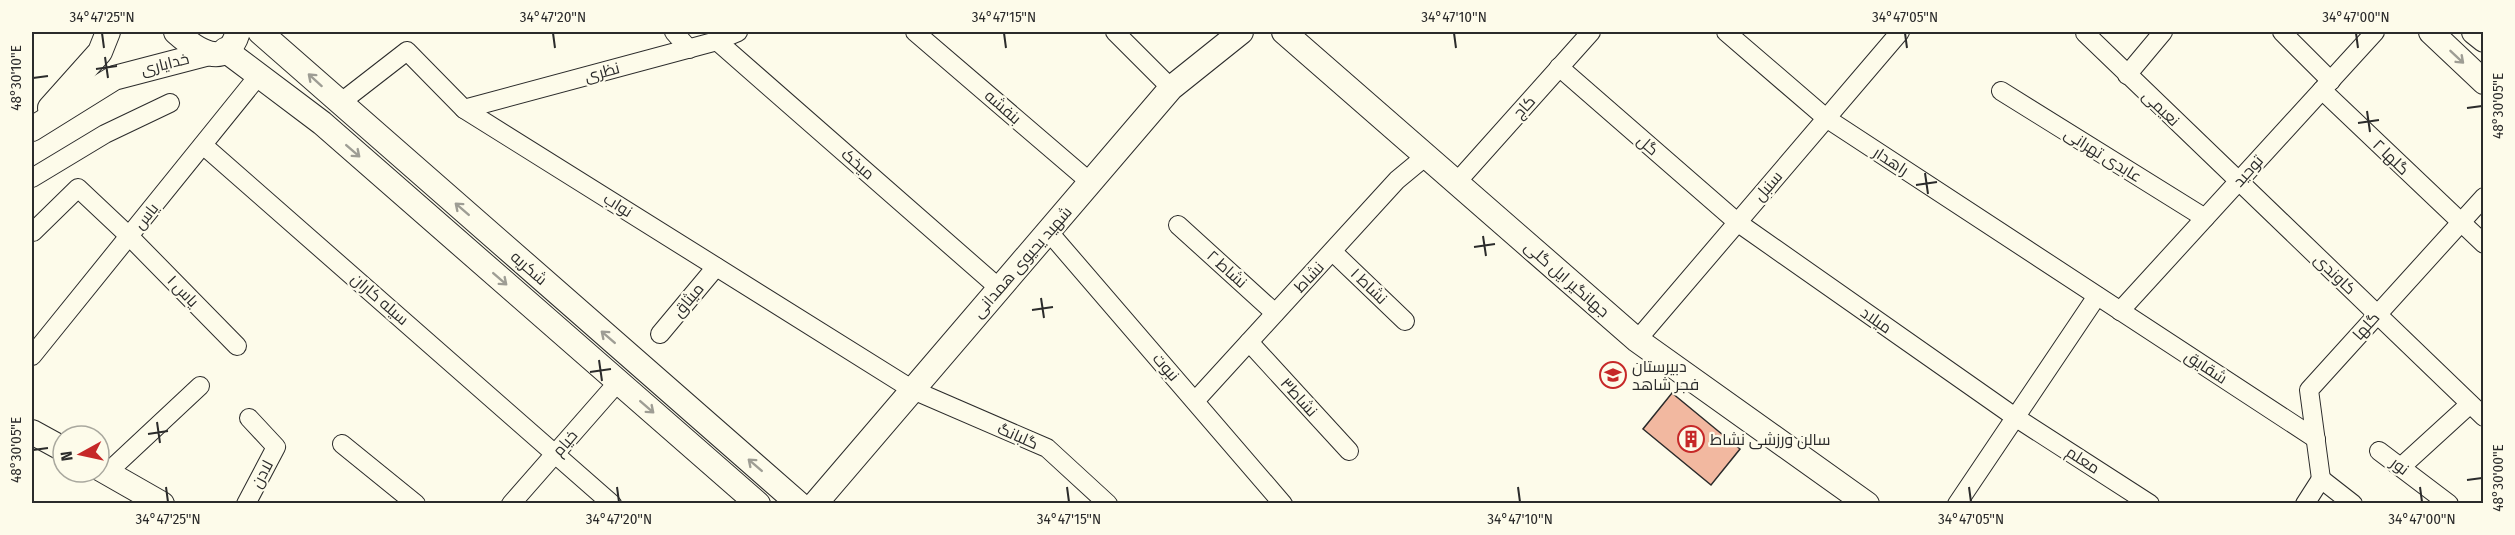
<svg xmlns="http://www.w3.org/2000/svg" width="2515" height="535" viewBox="0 0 2515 535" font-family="'Fira Sans Condensed',Cairo,sans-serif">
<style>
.building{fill:#f2b8a0;stroke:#2b2b2b;stroke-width:1.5}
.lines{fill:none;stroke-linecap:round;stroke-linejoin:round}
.street-casing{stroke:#2b2b2b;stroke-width:20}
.secondary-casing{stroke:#2b2b2b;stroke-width:26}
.street{stroke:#fdfbea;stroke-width:18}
.secondary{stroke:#fdfbea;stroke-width:24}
.oneway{stroke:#9e9d94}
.ticks{fill:none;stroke:#2b2b2b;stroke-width:2}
.labels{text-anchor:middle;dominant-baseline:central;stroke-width:4.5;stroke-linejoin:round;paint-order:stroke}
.street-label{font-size:16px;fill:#2b2b2b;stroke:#fdfbea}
.poi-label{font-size:16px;fill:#2b2b2b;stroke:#fdfbea;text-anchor:start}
.neatline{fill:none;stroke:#2b2b2b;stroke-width:2}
.ticks-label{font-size:15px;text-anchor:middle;fill:#2b2b2b}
</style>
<rect width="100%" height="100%" fill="#fdfbea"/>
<!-- building -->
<path class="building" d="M 1672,393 L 1740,449 L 1711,485 L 1643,429 Z"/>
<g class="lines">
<defs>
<g id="street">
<path d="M 674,32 L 689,49"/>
<path d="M 915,32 L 1090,182"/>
<path d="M 1115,32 L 1171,88"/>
<path d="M 1726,32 L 1826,118 L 2316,439"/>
<path d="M 2282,32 L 2331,81"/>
<path d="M 2085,33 L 2484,417"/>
<path d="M 717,41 L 999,288"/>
<path d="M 1559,67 L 1737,222 L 2015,417 L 2150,504"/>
<path d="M 2127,75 L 2163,32"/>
<path d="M 2322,90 L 2484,244"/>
<path d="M 2001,91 L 2205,218"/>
<path d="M 340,103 L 407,51 L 464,109 L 913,390 L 1047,448 L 1108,504"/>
<path d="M 464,109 L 717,41 L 738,32"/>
<path d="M 203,145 L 612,504"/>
<path d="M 32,178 L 105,134 L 170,103"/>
<path d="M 1456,183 L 1591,32"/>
<path d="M 1178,225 L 1275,313"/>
<path d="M 1048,231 L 1283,504"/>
<path d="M 33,232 L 78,188 L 129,236 L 237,346"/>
<path d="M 1333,252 L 1405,321"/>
<path d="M 2120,311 L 2375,32"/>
<path d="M 660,334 L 716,267"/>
<path d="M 1637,340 L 1900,32"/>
<path d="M 1249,342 L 1349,451"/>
<path d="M 32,356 L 259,75"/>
<path d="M 1195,401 L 1397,180 L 1426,156"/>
<path d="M 342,444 L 416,504"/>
<path d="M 2379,451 L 2449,504"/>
<path d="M 2401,467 L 2470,404"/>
<path d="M 108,472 L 200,386"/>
<path d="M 2321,479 L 2309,390 L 2484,197"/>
<path d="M 2321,479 L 2353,504"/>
<path d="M 246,504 L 276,447 L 249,418"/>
<path d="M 511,504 L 618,382"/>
<path d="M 1957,504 L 2097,296"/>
<path d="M 2305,504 L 2321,479"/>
</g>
<g id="secondary">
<path d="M 176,32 C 195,49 226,72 238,32"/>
<path d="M 260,32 L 799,504"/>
<path d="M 1284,32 L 1637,340 L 1867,504"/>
<path d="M 2431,32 L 2484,82"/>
<path d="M 2474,32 L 2484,40"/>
<path d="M 225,50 L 322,123 L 758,504"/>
<path d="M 50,108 L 100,52 L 108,32"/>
<path d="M 32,129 L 114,78 L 206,54"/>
<path d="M 32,432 L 63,449"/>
<path d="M 99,468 L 162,504"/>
<path d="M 815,504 L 1171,88 L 1241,32"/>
</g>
</defs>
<!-- street casing -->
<use href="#street" class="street-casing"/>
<!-- secondary casing -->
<use href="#secondary" class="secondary-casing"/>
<!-- street -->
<use href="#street" class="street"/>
<!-- secondary -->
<use href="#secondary" class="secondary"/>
</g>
<!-- one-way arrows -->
<defs><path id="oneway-shaft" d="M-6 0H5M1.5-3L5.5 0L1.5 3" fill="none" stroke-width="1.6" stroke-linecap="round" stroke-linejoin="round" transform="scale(1.5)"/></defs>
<g class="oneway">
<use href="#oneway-shaft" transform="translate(2457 57) rotate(43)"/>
<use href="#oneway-shaft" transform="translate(315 80) rotate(-138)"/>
<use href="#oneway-shaft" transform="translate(353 151) rotate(41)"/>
<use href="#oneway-shaft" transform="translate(462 209) rotate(-139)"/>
<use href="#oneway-shaft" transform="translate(500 279) rotate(41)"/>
<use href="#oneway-shaft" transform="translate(608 337) rotate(-139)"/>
<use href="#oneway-shaft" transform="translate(647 407) rotate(41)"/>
<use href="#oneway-shaft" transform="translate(755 465) rotate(-139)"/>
</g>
<!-- ticks -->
<path class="ticks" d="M 102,33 L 104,48M 553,33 L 555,48M 1004,33 L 1006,48M 1454,33 L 1456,48M 1905,33 L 1907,48M 2356,33 L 2358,48M 105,57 L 108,78M 96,69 L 117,66M 33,78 L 48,76M 2467,108 L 2482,106M 2367,111 L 2370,132M 2358,123 L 2379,120M 1925,173 L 1928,194M 1916,185 L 1937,182M 1483,236 L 1486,256M 1474,247 L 1495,244M 1041,298 L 1044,318M 1032,310 L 1053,307M 599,360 L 602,381M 590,372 L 611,369M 157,422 L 160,443M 148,434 L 168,431M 33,450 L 48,448M 2467,480 L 2482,478M 166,487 L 168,502M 617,487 L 619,502M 1067,487 L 1069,502M 1518,487 L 1520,502M 1969,487 L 1971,502M 2420,487 L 2422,502"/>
<!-- icons -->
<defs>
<symbol id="school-ring" viewBox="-11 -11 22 22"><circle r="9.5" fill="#fdfbea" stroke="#c62828" stroke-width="1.5"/><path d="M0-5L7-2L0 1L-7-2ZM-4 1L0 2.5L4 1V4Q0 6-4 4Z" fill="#c62828"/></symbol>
<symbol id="building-ring" viewBox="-11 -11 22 22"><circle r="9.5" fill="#fdfbea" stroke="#c62828" stroke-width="1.5"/><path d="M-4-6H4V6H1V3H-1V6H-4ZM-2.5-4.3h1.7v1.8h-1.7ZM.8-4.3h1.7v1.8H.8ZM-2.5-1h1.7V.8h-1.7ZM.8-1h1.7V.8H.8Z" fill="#c62828"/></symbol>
</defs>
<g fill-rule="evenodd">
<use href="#school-ring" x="1598" y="360" width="30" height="30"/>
<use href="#building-ring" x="1676" y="424" width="30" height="30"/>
</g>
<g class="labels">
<!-- street labels -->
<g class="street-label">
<text transform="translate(165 64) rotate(-14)">خدایاری</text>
<text transform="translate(602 72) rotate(-15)">نظری</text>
<text transform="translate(1003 107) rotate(41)">بنفشه</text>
<text transform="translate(1524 107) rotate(-48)">کاج</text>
<text transform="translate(2161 108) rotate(44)">نعیمی</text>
<text transform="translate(1648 145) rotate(41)">گل</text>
<text transform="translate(2103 155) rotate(32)">عابدی تهرانی</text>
<text transform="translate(2391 157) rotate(44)">گلها ۲</text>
<text transform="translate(1891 161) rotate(33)">راهدار</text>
<text transform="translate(858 164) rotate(41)">میخک</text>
<text transform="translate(2248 171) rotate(-48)">توحید</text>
<text transform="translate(1768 186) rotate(-49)">سنبل</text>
<text transform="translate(618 205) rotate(32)">نواب</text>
<text transform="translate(146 216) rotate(-51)">یاس</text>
<text transform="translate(1022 262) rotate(-49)">شهید یحیوی همدانی</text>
<text transform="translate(529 268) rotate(41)">شکریه</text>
<text transform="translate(1227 269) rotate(42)">نشاط ۲</text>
<text transform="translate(2335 274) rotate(44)">کاوندی</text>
<text transform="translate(1309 277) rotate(-47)">نشاط</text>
<text transform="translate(1567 279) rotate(41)">جهانگیر ایل گلی</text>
<text transform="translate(1369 286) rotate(44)">نشاط ۱</text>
<text transform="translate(183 291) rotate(46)">یاس ۱</text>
<text transform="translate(380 299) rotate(41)">سیله کاران</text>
<text transform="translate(688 300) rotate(-50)">میثاق</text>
<text transform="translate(1876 320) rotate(35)">میلاد</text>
<text transform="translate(2366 326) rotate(-48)">گلها</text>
<text transform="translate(1166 367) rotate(49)">نبوت</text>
<text transform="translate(2206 367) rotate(33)">شقایق</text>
<text transform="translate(1299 397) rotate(48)">نشاط۳</text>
<text transform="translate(1018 436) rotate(24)">گلبانگ</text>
<text transform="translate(565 443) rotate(-49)">خیام</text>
<text transform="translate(2083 460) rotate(33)">معلم</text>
<text transform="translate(2400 466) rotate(37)">نور</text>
<text transform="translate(262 474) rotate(-62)">لادن</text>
</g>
<!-- poi labels -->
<g class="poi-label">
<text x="1632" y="366">دبیرستان<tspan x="1632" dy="18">فجر شاهد</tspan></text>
<text x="1710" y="439">سالن ورزشی نشاط</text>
</g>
</g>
<!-- border -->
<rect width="2515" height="535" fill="none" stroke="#fdfbea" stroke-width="66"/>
<!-- north arrow -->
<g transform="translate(81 454) rotate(262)"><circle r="28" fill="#fdfbea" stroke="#a9a89e" stroke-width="1.5"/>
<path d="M0-4.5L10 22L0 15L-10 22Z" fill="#c62828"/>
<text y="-9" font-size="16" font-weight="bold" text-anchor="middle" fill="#2b2b2b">N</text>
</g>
<rect x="33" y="33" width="2449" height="469" class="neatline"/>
<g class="ticks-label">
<text x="102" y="22">34°47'25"N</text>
<text x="553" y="22">34°47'20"N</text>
<text x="1004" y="22">34°47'15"N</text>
<text x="1454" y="22">34°47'10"N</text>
<text x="1905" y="22">34°47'05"N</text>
<text x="2356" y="22">34°47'00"N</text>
<text transform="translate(16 78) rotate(-90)" y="5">48°30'10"E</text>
<text transform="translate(2498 106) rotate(-90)" y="5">48°30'05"E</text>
<text transform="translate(16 450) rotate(-90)" y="5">48°30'05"E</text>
<text transform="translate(2498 478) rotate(-90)" y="5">48°30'00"E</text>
<text x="168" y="524">34°47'25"N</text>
<text x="619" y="524">34°47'20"N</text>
<text x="1069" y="524">34°47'15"N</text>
<text x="1520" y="524">34°47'10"N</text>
<text x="1971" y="524">34°47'05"N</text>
<text x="2422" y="524">34°47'00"N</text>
</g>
</svg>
